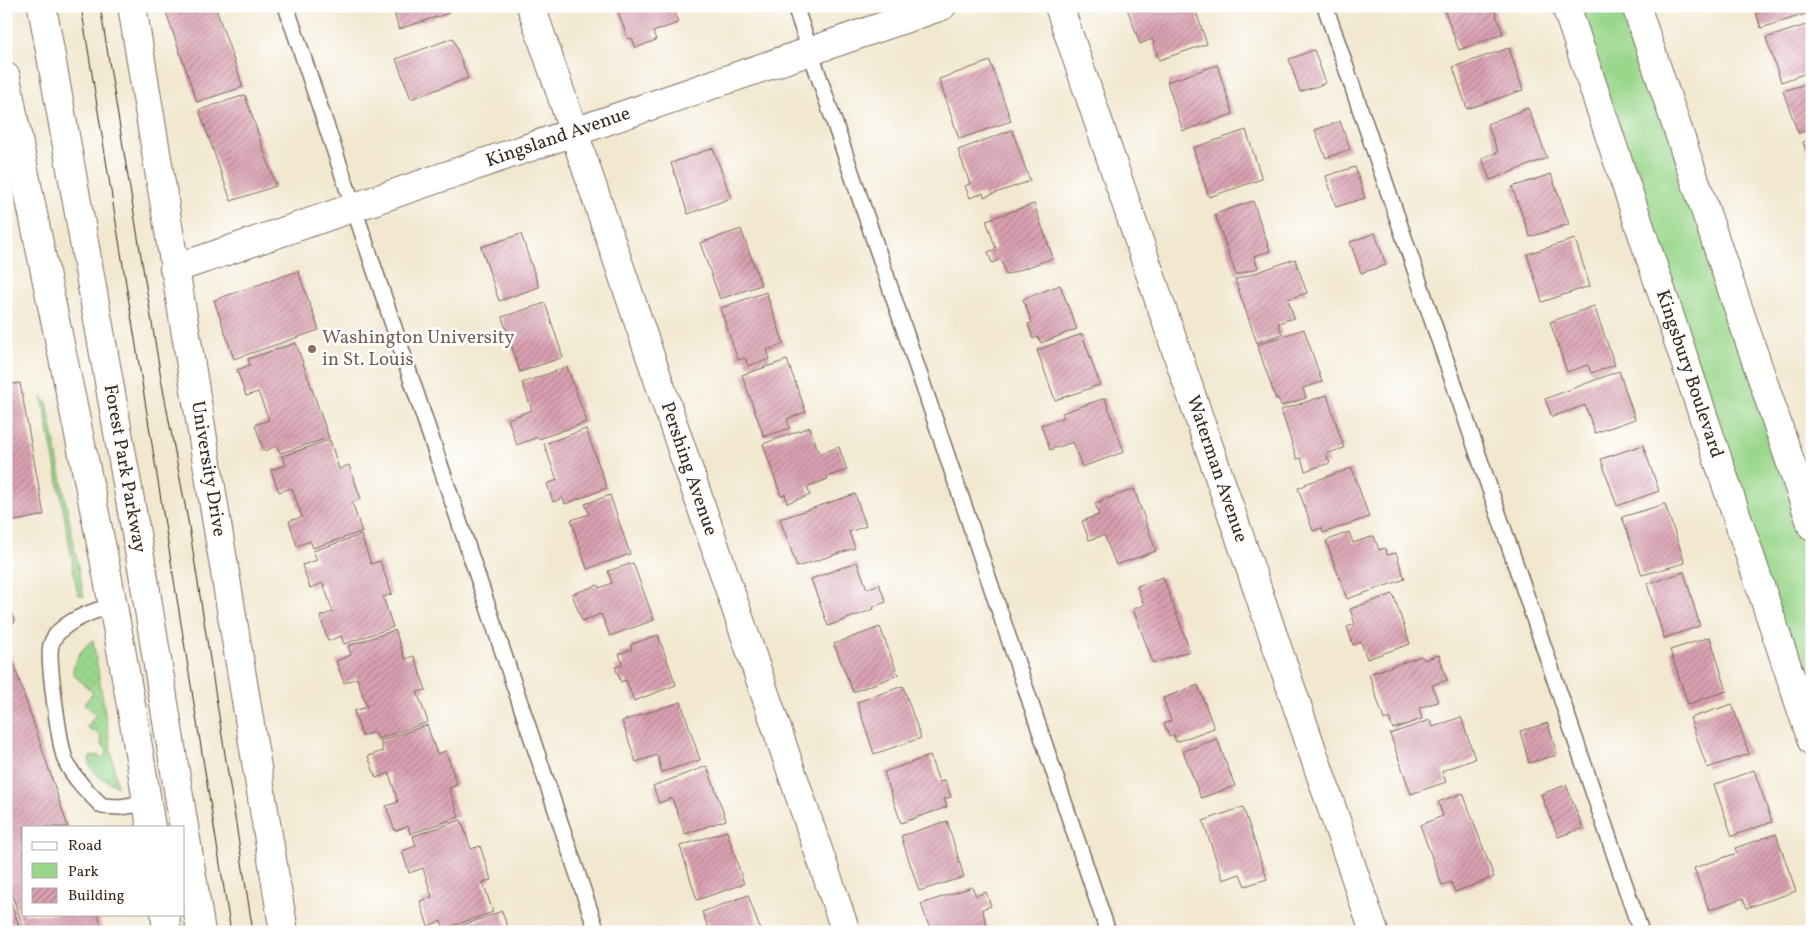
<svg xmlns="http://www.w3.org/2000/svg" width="1818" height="938" viewBox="0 0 1818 938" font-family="Vollkorn,serif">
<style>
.grass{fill:url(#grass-dots);stroke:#6a8054}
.green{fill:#99d68a;stroke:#6a8054}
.building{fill:url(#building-hatch)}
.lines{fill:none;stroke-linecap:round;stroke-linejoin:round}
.service-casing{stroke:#7b6c5c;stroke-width:18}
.minor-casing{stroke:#7b6c5c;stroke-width:30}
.primary-casing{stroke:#7b6c5c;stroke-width:30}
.service{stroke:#fff;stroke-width:15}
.minor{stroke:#fff;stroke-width:28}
.primary{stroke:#fff;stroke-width:28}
.tram{stroke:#3b2a1e;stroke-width:1}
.education-dot{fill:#8d6e63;stroke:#fff;stroke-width:2}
.labels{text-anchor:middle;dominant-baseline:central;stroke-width:5;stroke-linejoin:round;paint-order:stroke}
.street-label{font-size:19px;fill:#3b2a1e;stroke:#fff}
.education-label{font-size:19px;fill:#785e54;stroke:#fff;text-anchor:start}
</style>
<defs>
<pattern id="grass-dots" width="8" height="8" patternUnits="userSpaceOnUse" patternTransform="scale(1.25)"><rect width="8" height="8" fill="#99d68a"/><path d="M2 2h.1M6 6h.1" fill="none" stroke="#85b877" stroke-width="1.8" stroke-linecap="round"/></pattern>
<pattern id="building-hatch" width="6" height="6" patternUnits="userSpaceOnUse" patternTransform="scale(1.25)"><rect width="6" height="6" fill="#d9a0b1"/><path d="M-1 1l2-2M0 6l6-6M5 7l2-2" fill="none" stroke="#b1838f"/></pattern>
</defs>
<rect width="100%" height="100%" fill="#fff"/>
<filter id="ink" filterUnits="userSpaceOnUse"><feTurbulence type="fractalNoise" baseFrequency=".02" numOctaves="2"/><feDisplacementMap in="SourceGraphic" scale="10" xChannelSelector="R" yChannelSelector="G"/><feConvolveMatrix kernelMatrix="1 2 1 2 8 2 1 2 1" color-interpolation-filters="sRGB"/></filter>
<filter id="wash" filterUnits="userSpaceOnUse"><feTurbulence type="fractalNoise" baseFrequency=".0096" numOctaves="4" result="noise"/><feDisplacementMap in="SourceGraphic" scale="20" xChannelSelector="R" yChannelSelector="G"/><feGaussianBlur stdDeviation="1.12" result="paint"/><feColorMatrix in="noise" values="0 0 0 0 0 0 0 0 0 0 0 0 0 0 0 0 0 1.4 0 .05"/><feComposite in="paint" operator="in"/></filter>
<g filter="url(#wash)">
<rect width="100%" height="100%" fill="#f2e8d0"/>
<!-- grass -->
<g class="grass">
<path d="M 42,397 L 47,403 L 84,597 L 78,594 L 77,590 L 64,513 Z"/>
<path d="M 93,640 L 117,786 L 100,778 L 89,765 L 90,757 L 96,755 L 103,758 L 107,752 L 106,747 L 102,745 L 100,735 L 87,727 L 96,714 L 84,704 L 93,693 L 73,674 C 72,663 83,646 93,640 Z"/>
</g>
<!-- green -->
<path class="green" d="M 1566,6 L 1636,6 L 1812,526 L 1812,741 Z"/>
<g id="blocks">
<!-- building -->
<g class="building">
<path d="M 182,6 L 215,6 L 243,87 L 197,102 L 166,12 Z"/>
<path d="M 392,6 L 447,6 L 449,13 L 399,29 Z"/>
<path d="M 616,6 L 673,6 L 678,23 L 653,32 L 656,40 L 636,48 L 632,38 L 628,39 Z"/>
<path d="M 1131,6 L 1194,6 L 1207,44 L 1159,60 L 1152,39 L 1140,44 L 1127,8 Z"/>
<path d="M 1443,6 L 1493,6 L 1503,34 L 1459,50 Z"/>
<path d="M 1754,6 L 1812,6 L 1812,12 L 1761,28 Z"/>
<path d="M 1812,23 L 1812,71 L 1781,82 L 1766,38 Z"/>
<path d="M 453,38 L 468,78 L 411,99 L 396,59 Z"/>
<path d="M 1509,48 L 1523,90 L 1467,109 L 1453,67 Z"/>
<path d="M 1314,50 L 1326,83 L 1300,92 L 1289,59 Z"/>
<path d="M 990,61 L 1011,121 L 959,139 L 939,79 Z"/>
<path d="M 1217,65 L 1233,114 L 1183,131 L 1167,82 Z"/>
<path d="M 1812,82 L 1812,128 L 1798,133 L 1783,91 Z"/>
<path d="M 245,95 L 276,186 L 231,201 L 199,110 Z"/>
<path d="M 1528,108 L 1547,158 L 1490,180 L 1482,158 L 1498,152 L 1487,124 Z"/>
<path d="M 1340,121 L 1350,149 L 1326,158 L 1315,130 Z"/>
<path d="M 1012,130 L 1030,181 L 984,197 L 983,193 L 970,198 L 965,186 L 970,184 L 958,150 Z"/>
<path d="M 1246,130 L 1262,179 L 1209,197 L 1193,148 Z"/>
<path d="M 1812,139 L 1812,165 L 1803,142 Z"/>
<path d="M 713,148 L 731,198 L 688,214 L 671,163 Z"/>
<path d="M 1355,167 L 1365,198 L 1336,207 L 1326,176 Z"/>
<path d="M 1551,174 L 1569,224 L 1530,237 L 1512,187 Z"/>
<path d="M 1253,201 L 1270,251 L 1254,256 L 1258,268 L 1236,275 L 1215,214 Z"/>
<path d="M 1034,204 L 1053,258 L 1006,275 L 1001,259 L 992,263 L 988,252 L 996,249 L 986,220 Z"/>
<path d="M 741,229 L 761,285 L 720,299 L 700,243 Z"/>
<path d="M 1375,233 L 1386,265 L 1361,273 L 1350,242 Z"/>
<path d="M 521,234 L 539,287 L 499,301 L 481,247 Z"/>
<path d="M 1575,239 L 1590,286 L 1542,302 L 1527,254 Z"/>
<path d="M 1295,259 L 1307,293 L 1288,299 L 1294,318 L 1278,323 L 1282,334 L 1257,343 L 1235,280 Z"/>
<path d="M 298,271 L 319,330 L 234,359 L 214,300 Z"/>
<path d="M 1060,285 L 1077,329 L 1041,343 L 1038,337 L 1033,339 L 1028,324 L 1032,323 L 1023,299 Z"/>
<path d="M 766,292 L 784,344 L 767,350 L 770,359 L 748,366 L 745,358 L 738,360 L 720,308 Z"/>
<path d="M 545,303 L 563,357 L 520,372 L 502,317 Z"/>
<path d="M 1594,306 L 1615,365 L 1591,373 L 1588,365 L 1567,372 L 1550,322 Z"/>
<path d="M 1304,329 L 1322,382 L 1303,388 L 1306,398 L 1281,406 L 1278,398 L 1276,399 L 1257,345 Z"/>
<path d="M 1082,334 L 1100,385 L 1055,400 L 1037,350 Z"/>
<path d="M 296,343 L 329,438 L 280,453 L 277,446 L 264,451 L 255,425 L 269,420 L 258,392 L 246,396 L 237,370 L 250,365 L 248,359 Z"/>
<path d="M 787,360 L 806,412 L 787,419 L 790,428 L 764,437 L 742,375 Z"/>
<path d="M 567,367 L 587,422 L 539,439 L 538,437 L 517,445 L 508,419 L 532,410 L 522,383 Z"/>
<path d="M 1619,371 L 1635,419 L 1595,433 L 1585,405 L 1552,417 L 1545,399 Z"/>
<path d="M 20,383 L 44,515 L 6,523 L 6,385 Z"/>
<path d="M 1327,395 L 1344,448 L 1326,454 L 1330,463 L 1305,471 L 1301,458 L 1297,459 L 1281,410 Z"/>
<path d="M 1105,398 L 1124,452 L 1082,467 L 1073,442 L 1050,450 L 1041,425 L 1064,417 L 1062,413 Z"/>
<path d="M 810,427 L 819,454 L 839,447 L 847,470 L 826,477 L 828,479 L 807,487 L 810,495 L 787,503 L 785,494 L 781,496 L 763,444 Z"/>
<path d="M 586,429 L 607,488 L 565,504 L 563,498 L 553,502 L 547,484 L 557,480 L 544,444 Z"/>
<path d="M 330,440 L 339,469 L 349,465 L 361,499 L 352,502 L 362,532 L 313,548 L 310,541 L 297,546 L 289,521 L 302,517 L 292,488 L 279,492 L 271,470 L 286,465 L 282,456 Z"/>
<path d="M 1643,445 L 1659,491 L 1617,506 L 1601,459 Z"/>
<path d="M 1352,468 L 1369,517 L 1323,533 L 1322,528 L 1313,531 L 1298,488 L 1306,485 L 1305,484 Z"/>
<path d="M 1134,489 L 1156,551 L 1116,565 L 1104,535 L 1089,540 L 1082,521 L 1099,515 L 1095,503 Z"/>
<path d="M 855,494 L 866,526 L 849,532 L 855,548 L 797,567 L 780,519 Z"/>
<path d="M 610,495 L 630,554 L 587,569 L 571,520 L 589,514 L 585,504 Z"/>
<path d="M 1665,504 L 1685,563 L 1642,575 L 1622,517 Z"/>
<path d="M 1349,532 L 1353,543 L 1374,536 L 1379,550 L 1385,548 L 1387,555 L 1396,553 L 1405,579 L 1347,599 L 1326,541 Z"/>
<path d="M 361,535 L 371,564 L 380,561 L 392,594 L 383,597 L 393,627 L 344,644 L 341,636 L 328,641 L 320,616 L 333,612 L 323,583 L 310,588 L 302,565 L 317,560 L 313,551 Z"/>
<path d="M 857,562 L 867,589 L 879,584 L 886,602 L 873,607 L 874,609 L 828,626 L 811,579 Z"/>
<path d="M 633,563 L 654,620 L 610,636 L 601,614 L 582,621 L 572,594 L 598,585 L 599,588 L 612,583 L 608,571 Z"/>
<path d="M 1684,572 L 1700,626 L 1664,638 L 1647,584 Z"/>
<path d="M 1163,577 L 1190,651 L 1153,663 L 1133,609 L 1144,605 L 1137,586 Z"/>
<path d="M 1393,594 L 1410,644 L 1367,659 L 1361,642 L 1353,645 L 1347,627 L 1355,624 L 1350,609 Z"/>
<path d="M 6,599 L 15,622 L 6,626 Z"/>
<path d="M 880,627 L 898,675 L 853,692 L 834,644 Z"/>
<path d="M 395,630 L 405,659 L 414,656 L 426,690 L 417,692 L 428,722 L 378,739 L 375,732 L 362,736 L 354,711 L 367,707 L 357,678 L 344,683 L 336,661 L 351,655 L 348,646 Z"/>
<path d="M 658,635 L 676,685 L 634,701 L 626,680 L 621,682 L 615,667 L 623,665 L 619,654 L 632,649 L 630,645 Z"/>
<path d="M 1710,637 L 1727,691 L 1688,704 L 1670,650 Z"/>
<path d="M 7,643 L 68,827 L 24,827 L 24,914 L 98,914 L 103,932 L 25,932 L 6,878 Z"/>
<path d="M 1439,655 L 1447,680 L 1432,685 L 1438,702 L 1419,708 L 1422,719 L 1393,729 L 1389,718 L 1384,720 L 1369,674 L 1422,656 L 1424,660 Z"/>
<path d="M 1198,685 L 1214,728 L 1176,742 L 1174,735 L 1169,737 L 1164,723 L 1171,721 L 1163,698 Z"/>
<path d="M 903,686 L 921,738 L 874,754 L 857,702 Z"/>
<path d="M 681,702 L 700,760 L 662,772 L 657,755 L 636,762 L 622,721 Z"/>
<path d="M 1732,704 L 1749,754 L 1707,768 L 1690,718 Z"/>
<path d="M 1461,717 L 1475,759 L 1442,771 L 1446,782 L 1411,794 L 1390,734 L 1430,720 L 1433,727 Z"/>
<path d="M 1548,723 L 1557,755 L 1529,763 L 1520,731 Z"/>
<path d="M 427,725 L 437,754 L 446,751 L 457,785 L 449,788 L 459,817 L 410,834 L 408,826 L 395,831 L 386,806 L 398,802 L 389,773 L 376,778 L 368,756 L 383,751 L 380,741 Z"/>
<path d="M 1217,739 L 1235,786 L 1201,798 L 1183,751 Z"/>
<path d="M 930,756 L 939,782 L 945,780 L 951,797 L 944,799 L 947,807 L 901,823 L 884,772 Z"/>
<path d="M 707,766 L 726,820 L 685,834 L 672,798 L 659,803 L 653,786 Z"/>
<path d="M 1754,770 L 1772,822 L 1732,836 L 1714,785 Z"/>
<path d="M 1566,785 L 1583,828 L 1558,837 L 1541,794 Z"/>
<path d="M 1463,793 L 1494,877 L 1455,892 L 1451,882 L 1442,885 L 1420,825 L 1443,816 L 1438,802 Z"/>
<path d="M 1243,807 L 1267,879 L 1245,886 L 1240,874 L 1223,880 L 1203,821 Z"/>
<path d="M 461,820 L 471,849 L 480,846 L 491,880 L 483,882 L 493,912 L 444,929 L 441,921 L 428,926 L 420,901 L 432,897 L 423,868 L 409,873 L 402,851 L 416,846 L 413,836 Z"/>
<path d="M 947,821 L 964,877 L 919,891 L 901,836 Z"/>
<path d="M 727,831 L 744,884 L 697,900 L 680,846 Z"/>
<path d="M 1776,834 L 1796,891 L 1747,908 L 1743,898 L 1709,910 L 1694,868 L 1737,853 L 1735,848 Z"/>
<path d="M 972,887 L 976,896 L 986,892 L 991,906 L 982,909 L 989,932 L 931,932 L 921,904 Z"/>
<path d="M 6,890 L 7,890 L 21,932 L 6,932 Z"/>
<path d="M 748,895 L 761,932 L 710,932 L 702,912 Z"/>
<path d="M 502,911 L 509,932 L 445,932 Z"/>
</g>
</g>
</g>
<g filter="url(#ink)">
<use href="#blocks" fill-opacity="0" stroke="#7b6c5c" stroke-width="1"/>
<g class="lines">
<defs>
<g id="service">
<path d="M 286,6 L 597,932"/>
<path d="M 795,6 L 1108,932"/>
<path d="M 1325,6 L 1641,932"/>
<path d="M 113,606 C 94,610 57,623 51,645 C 47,658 60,749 66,762 C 75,780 88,792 102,806 L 120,807 L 147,803"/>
</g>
<g id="minor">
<path id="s1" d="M 132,6 L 284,932"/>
<path id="s2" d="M 531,6 L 846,932"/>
<path id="s3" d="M 1059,6 L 1374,932"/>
<path id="s4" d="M 1566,6 L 1812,741"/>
<path d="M 1636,6 L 1812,526"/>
<path id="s5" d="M 174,269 L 942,6"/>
</g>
<g id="primary">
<path id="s6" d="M 42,6 L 143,573 L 201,932"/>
<path d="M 6,77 C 31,212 61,345 88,479 C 112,595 133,711 151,827"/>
<path d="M 165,914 L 167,932"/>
</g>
</defs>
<!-- service casing -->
<use href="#service" class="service-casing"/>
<!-- minor casing -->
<use href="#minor" class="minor-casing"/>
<!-- primary casing -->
<use href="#primary" class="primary-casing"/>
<!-- service -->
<use href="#service" class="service"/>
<!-- minor -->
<use href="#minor" class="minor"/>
<!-- primary -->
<use href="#primary" class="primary"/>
<!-- tram -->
<g class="tram">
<path d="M 81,6 L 231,932"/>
<path d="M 100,6 L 162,384 L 189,526 L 253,932"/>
</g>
</g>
</g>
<!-- markers -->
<circle class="education-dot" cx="312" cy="349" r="5"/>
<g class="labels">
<!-- street labels -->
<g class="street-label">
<text stroke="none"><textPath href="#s5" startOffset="406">Kingsland Avenue</textPath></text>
<text stroke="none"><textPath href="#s4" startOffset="388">Kingsbury Boulevard</textPath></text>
<text stroke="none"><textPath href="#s6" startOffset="470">Forest Park Parkway</textPath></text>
<text stroke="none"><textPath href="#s1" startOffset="469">University Drive</textPath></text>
<text stroke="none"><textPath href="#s2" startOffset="489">Pershing Avenue</textPath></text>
<text stroke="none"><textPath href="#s3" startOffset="489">Waterman Avenue</textPath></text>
</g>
<!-- education labels -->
<g class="education-label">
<text x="322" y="338">Washington University<tspan x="322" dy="22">in St. Louis</tspan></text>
</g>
</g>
<!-- margin -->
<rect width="1818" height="938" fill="none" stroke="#fff" stroke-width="25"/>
<!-- legend -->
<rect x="22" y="826" width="162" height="90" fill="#ffffff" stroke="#b1aaa5"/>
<rect x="32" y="842" width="25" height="8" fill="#ffffff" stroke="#b1aaa5"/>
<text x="68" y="850" font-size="15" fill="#3b2a1e">Road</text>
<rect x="32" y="863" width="25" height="15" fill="#99d68a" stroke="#b1aaa5"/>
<text x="68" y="876" font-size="15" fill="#3b2a1e">Park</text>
<rect x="32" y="888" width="25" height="15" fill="url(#building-hatch)" stroke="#b1aaa5"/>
<text x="68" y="900" font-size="15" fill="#3b2a1e">Building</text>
</svg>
